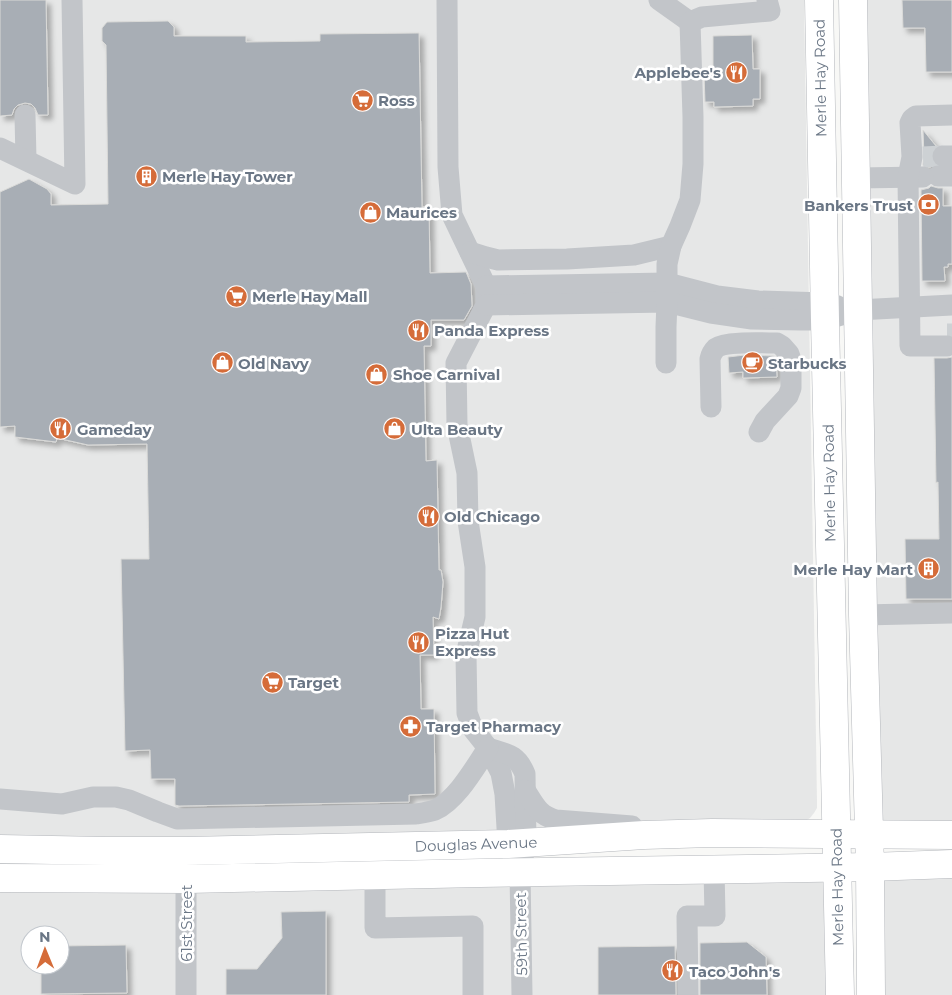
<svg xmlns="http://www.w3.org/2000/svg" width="952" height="995" viewBox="0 0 952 995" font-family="Montserrat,sans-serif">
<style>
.built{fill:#e6e7e7;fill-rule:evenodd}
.building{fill:#a8aeb5;stroke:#dadad8;filter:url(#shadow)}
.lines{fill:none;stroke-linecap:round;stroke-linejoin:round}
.minor-tunnel{stroke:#cdd1d4;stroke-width:21;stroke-dasharray:21 11;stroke-linecap:butt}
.major-casing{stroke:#b4b7bc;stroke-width:29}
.minor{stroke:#c2c5c9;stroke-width:21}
.major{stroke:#fff;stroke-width:28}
.labels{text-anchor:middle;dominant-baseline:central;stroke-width:5;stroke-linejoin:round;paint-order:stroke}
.poi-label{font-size:15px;font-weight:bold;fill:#6a7685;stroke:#fff;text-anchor:start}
.street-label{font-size:15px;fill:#6a7685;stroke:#fff}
</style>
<defs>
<filter id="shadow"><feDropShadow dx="4.5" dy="4.5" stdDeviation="2.5" flood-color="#0004"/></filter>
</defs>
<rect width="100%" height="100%" fill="#f8f8f6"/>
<!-- built -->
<g class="built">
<path d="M 0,0 L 804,0 L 817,801 L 817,808 L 814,813 L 810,818 L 805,821 L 483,835 L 0,840 Z"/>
<path d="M 853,0 L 952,0 L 952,835 L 869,834 Z"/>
<path d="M 952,864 L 952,995 L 871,995 L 870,867 Z"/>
<path d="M 837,868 L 840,995 L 0,995 L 0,878 ZM 30,935 L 60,935 L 60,965 L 30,965 Z"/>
</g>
<!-- building -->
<g class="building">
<path d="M 0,0 L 46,0 L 48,115 L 38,115 L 35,108 L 31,104 L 25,103 L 18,105 L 14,109 L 12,115 L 0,116 Z"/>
<path d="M 902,0 L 952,0 L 952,72 L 926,72 L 925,28 L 903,28 Z"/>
<path d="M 168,21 L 174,27 L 174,36 L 246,36 L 246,42 L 320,41 L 320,34 L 419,33 L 422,207 L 429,207 L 430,273 L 466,272 L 471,284 L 472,306 L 464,320 L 431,320 L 431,346 L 424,346 L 426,461 L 437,460 L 439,570 L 441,570 L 443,582 L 441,607 L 439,619 L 433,617 L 434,655 L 420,655 L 421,709 L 434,709 L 435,794 L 409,795 L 409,802 L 179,806 L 175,805 L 175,779 L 151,779 L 150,750 L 125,751 L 121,559 L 149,559 L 147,444 L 88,445 L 57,438 L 56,442 L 15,437 L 15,426 L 0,427 L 0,192 L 29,179 L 47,189 L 51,194 L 51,205 L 108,204 L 106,45 L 102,41 L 102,28 L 107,22 Z"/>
<path d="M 752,35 L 753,69 L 760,69 L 760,99 L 753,99 L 753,106 L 714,107 L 714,102 L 705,102 L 704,74 L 713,74 L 713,36 Z"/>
<path d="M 923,130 L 936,146 L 932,150 L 931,156 L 932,162 L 934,164 L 930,167 L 923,165 L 924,156 Z"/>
<path d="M 931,186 L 938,188 L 943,188 L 943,206 L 952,206 L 952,264 L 948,264 L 948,267 L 944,267 L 945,281 L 922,281 L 921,190 L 929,188 Z"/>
<path d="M 745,355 L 774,356 L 776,359 L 777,377 L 743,378 L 743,372 L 729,373 L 728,357 Z"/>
<path d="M 952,357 L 952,599 L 906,599 L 905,539 L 939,539 L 938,482 L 936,483 L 934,358 L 947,358 Z"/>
<path d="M 326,911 L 326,995 L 226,995 L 226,969 L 257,969 L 282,938 L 281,912 Z"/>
<path d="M 747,942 L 766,957 L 767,995 L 700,995 L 700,943 Z"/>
<path d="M 126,945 L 127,993 L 41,994 L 41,965 L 60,965 L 60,946 Z"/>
<path d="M 675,946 L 676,995 L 598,995 L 598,947 Z"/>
</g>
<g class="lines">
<!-- minor-tunnel -->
<g class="minor-tunnel">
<path d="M 923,157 L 943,156"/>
<path d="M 947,334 L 952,334"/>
</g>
<defs>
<g id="major">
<path d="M 819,0 L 825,320 L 840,995"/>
<path d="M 853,0 L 863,615 L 870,867 L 871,995"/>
<path d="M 0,849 L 105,851 L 186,851 L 508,844 L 644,835 L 712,833 L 952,835"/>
<path d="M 0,878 L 187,879 L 480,873 L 870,867 L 952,864"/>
</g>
</defs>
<!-- major casing -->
<use href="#major" class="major-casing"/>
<!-- minor -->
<g class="minor">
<path d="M 447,0 L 448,167 L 452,215 L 486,286 L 486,305 L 456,363 L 457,425 L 467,473 L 468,521 L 475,567 L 475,617 L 466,655 L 467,713 L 473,729 L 488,748 L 501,773 L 505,794 L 508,844 L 520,872"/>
<path d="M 659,0 L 690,22"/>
<path d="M 690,22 L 702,17 L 770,11 L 767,0"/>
<path d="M 25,115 L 26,160"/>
<path d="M 0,148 L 75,184 L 72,0"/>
<path d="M 943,156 L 952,156"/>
<path d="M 938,176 L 952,176"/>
<path d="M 857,178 L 923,177"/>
<path d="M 470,252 L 486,257 L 498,260 L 567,259 L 634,255 L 671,246"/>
<path d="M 486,286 L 667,283 L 717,296 L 758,301 L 825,303 L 838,306"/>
<path d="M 486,305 L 667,302 L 711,313 L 752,319 L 801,320 L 825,320 L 858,310 L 952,305"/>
<path d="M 947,346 L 910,346 L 908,177 L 912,157 L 910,123 L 912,119 L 916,116 L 952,115"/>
<path d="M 666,363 L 666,327 L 667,302 L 667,264 L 671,246 L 680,226 L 690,200 L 693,164 L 693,117 L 690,22"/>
<path d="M 711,407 L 710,359 C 711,354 713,351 716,348 C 726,341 763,343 777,343 L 782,346 L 789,354 L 791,360 L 791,388 L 788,396 L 765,421 L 759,432"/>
<path d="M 863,615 L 952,613"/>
<path d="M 488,748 C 507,754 517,754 525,774 L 526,843 L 520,872 L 522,995"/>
<path d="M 525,790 C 535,805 538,815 556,820 L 632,826"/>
<path d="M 0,799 L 62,804 L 93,797 L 116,797 L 129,800 L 158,812 L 177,819 L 416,814 C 422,813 429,812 435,810 C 457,800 475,767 488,748"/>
<path d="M 375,875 L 375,928 L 473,926 L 473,995"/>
<path d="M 186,995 L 186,851"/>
<path d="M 688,995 L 687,916 L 715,916 L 714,869"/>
</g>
<!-- major -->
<use href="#major" class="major"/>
</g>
<!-- icons -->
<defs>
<symbol id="restaurant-disc" viewBox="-11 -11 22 22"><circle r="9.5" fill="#d56c39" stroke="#fff"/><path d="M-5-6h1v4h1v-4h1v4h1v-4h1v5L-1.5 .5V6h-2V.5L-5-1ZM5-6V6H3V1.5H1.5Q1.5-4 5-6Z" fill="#fff"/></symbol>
<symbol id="supermarket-disc" viewBox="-11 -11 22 22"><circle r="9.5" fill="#d56c39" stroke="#fff"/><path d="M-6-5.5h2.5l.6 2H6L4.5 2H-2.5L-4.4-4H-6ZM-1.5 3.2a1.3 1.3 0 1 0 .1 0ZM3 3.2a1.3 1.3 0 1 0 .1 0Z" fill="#fff"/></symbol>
<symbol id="building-disc" viewBox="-11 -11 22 22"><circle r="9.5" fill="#d56c39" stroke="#fff"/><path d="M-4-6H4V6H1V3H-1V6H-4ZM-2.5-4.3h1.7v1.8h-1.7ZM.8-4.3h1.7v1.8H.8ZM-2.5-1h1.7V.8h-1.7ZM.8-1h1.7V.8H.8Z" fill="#fff"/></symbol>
<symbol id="bank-disc" viewBox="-11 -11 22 22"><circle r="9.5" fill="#d56c39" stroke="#fff"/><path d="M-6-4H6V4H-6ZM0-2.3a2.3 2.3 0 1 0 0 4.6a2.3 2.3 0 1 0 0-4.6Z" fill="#fff"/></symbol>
<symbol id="shop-disc" viewBox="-11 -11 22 22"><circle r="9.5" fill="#d56c39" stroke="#fff"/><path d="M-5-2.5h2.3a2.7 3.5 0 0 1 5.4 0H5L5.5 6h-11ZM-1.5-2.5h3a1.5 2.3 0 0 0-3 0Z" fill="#fff"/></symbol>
<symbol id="cafe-disc" viewBox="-11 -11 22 22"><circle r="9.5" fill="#d56c39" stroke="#fff"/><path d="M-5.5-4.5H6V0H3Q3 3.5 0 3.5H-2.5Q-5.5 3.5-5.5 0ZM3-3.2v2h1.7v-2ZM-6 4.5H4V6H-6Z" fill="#fff"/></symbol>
<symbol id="pharmacy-disc" viewBox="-11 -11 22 22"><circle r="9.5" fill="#d56c39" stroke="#fff"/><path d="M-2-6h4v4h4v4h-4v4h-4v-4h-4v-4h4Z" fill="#fff"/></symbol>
</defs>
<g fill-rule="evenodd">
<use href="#restaurant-disc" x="724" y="60" width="25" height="25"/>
<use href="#supermarket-disc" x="350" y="88" width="25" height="25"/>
<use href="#building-disc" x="134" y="164" width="25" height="25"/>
<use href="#bank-disc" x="916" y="192" width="25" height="25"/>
<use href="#shop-disc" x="358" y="200" width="25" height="25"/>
<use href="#supermarket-disc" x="224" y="284" width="25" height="25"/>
<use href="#restaurant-disc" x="406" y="318" width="25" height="25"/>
<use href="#shop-disc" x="210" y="350" width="25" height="25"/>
<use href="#cafe-disc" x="740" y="350" width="25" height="25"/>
<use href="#shop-disc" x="364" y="362" width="25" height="25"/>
<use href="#restaurant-disc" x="48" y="416" width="25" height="25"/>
<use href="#shop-disc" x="382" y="416" width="25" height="25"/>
<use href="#restaurant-disc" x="416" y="504" width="25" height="25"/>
<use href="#building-disc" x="916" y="556" width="25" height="25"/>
<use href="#restaurant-disc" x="406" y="630" width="25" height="25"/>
<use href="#supermarket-disc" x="260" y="670" width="25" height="25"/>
<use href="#pharmacy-disc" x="398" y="714" width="25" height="25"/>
<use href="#restaurant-disc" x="660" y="958" width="25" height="25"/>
</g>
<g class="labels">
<!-- poi labels -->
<g class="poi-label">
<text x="721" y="72" text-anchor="end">Applebee's</text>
<text x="378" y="100">Ross</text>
<text x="162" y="176">Merle Hay Tower</text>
<text x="913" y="205" text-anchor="end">Bankers Trust</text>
<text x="386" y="212">Maurices</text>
<text x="252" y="296">Merle Hay Mall</text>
<text x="434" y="330">Panda Express</text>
<text x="238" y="363">Old Navy</text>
<text x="768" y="363">Starbucks</text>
<text x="393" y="374">Shoe Carnival</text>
<text x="77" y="429">Gameday</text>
<text x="411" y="429">Ulta Beauty</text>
<text x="444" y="516">Old Chicago</text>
<text x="913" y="569" text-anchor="end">Merle Hay Mart</text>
<text x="435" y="633">Pizza Hut<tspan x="435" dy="17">Express</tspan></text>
<text x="288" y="682">Target</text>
<text x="426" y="726">Target Pharmacy</text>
<text x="689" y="971">Taco John's</text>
</g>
<!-- street labels -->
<g class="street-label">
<text transform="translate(820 78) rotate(-91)">Merle Hay Road</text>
<text transform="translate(829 483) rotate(-91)">Merle Hay Road</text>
<text transform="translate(476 844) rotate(-2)">Douglas Avenue</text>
<text transform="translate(837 887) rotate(-91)">Merle Hay Road</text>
<text transform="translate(186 923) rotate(-90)">61st Street</text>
<text transform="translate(521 934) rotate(-91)">59th Street</text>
</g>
</g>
<!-- north arrow -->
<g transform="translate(45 950) rotate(359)"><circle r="24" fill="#ffffff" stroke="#c3c8ce"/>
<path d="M0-4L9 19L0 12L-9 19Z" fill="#d56c39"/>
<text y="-8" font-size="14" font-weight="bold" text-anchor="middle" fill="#6a7685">N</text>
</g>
</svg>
